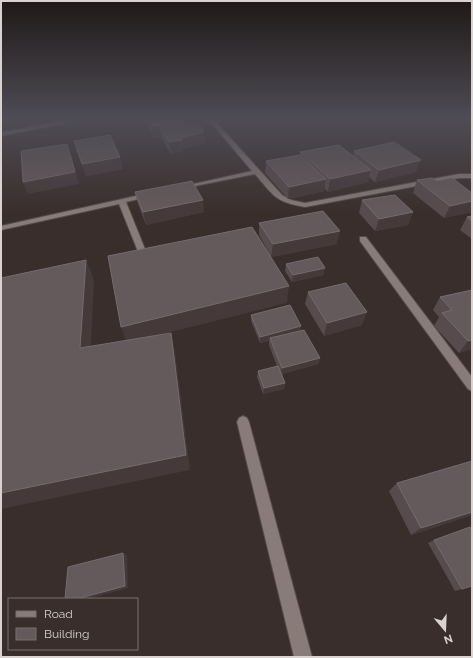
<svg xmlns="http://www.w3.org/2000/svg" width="473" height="658" viewBox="0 0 473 658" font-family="Raleway,sans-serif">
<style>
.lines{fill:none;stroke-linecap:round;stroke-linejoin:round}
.street-casing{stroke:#544b49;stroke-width:2}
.street{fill:#887b78;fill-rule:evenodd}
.wall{fill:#574b4d}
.shaded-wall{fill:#453939}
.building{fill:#655a5b;stroke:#776c6d}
</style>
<rect width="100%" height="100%" fill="#392e2b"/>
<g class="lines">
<defs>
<g id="street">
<path d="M 70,120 L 84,120 L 1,136 L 1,132 Z"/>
<path d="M 209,120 L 214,120 L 282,195 L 291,200 L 305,203 L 459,174 L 472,174 L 472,178 L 459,178 L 305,207 C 275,202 274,196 255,174 L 180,189 L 180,187 L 252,171 Z"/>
<path d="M 149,193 L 151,194 L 151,196 L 126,202 L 147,254 L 143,257 L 139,254 L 119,204 L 1,230 L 1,226 Z"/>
<path d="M 360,237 L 366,237 L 472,377 L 472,391 L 468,389 L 360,241 Z"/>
<path d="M 243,416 L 247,418 L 249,422 L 312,657 L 294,657 L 237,422 L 239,418 Z"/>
</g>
</defs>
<!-- street casing -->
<use href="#street" class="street-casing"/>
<!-- street -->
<use href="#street" class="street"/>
</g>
<!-- wall -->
<g class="wall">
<path d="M 143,120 L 188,120 L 188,124 L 205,143 L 183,149 L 183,151 L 171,154 L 162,139 L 162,137 L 154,138 Z"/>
<path d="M 74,141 L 123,169 L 86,176 Z"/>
<path d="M 354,151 L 416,172 L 375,182 L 369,177 L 368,182 L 328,192 L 324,188 L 324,191 L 288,199 L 265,173 L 266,161 L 300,155 L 300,152 L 353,156 Z"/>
<path d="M 417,180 L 437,181 L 472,193 L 472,212 L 444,218 L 413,193 Z"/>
<path d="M 135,192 L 204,212 L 146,225 L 138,204 Z"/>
<path d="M 362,200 L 413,212 L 408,225 L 375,231 L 359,213 Z"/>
<path d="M 472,216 L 472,239 L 460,230 L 467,217 Z"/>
<path d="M 259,223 L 337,244 L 271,257 L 259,235 Z"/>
<path d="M 286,264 L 325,268 L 323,275 L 292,282 L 285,271 Z"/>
<path d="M 472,290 L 472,349 L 459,353 L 434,326 L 439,317 L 433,310 L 440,297 Z"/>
<path d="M 308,292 L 362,325 L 324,336 L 305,304 Z"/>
<path d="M 251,315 L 301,326 L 300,331 L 320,358 L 318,364 L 282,374 L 285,383 L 284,389 L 263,394 L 257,377 L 258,371 L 277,366 L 269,345 L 269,341 L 260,343 L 251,321 Z"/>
<path d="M 397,483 L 472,515 L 411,535 L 389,491 Z"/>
<path d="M 434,540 L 462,589 L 455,591 L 428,543 Z"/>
</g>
<!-- shaded-wall -->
<g class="shaded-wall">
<path d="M 37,120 L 49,120 L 37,122 Z"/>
<path d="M 188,121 L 189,132 L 160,128 L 162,137 L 154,138 L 152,127 Z"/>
<path d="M 204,132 L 205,143 L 183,149 L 183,151 L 171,154 L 169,142 L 181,138 Z"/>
<path d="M 67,144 L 71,155 L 79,184 L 28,194 L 23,182 Z"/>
<path d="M 120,157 L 123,169 L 86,176 L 82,164 Z"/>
<path d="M 421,160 L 416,172 L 375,182 L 379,170 Z"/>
<path d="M 371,170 L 368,182 L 328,192 L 330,179 Z"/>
<path d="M 326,179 L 324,191 L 288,199 L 289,187 Z"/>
<path d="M 203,200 L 204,212 L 146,225 L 143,212 Z"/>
<path d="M 472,201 L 472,212 L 444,218 L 450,206 Z"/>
<path d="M 413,212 L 408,225 L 375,231 L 379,219 Z"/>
<path d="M 340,231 L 337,244 L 271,257 L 273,244 Z"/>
<path d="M 86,260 L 94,280 L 90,367 L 80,348 Z"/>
<path d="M 325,268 L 323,275 L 292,282 L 293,275 Z"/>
<path d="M 289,286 L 287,303 L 127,343 L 121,327 Z"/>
<path d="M 367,312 L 362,325 L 324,336 L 327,323 Z"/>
<path d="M 301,326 L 300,333 L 270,338 L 269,341 L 260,343 L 260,337 Z"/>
<path d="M 171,333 L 175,352 L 190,470 L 1,509 L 1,493 Z"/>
<path d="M 472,340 L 472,349 L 459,353 L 468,341 Z"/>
<path d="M 320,358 L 318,364 L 281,374 L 282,368 Z"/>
<path d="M 285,383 L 284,389 L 263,394 L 264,388 Z"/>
<path d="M 472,512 L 472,515 L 411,535 L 421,528 Z"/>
<path d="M 123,553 L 127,556 L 128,588 L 87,599 L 76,599 Z"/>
</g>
<!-- building -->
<g class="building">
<path d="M 148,120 L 188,120 L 188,121 L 152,127 Z"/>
<path d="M 197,122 L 204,132 L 181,138 L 182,140 L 169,142 L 160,128 Z"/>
<path d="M 110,135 L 120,157 L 82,164 L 74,141 Z"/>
<path d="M 394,142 L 421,160 L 379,170 L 354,151 Z"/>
<path d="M 67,144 L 75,172 L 23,182 L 21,151 Z"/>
<path d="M 339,145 L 371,170 L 330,179 L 300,152 Z"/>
<path d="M 300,155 L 326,179 L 289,187 L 266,161 Z"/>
<path d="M 432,178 L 437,181 L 452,178 L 472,193 L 472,201 L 450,206 L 417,180 Z"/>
<path d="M 192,181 L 203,200 L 143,212 L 135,192 Z"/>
<path d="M 395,195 L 413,212 L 379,219 L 362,200 Z"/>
<path d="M 323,211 L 340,231 L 273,244 L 259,223 Z"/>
<path d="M 472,216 L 472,221 L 467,217 Z"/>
<path d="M 252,227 L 289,286 L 121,327 L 108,256 Z"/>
<path d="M 318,257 L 325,268 L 293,275 L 286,264 Z"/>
<path d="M 86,260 L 80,348 L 171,333 L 186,455 L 1,493 L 1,278 Z"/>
<path d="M 346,283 L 367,312 L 327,323 L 308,292 Z"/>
<path d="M 472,290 L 472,340 L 468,341 L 442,313 L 452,310 L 440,297 Z"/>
<path d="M 290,305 L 301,326 L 260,337 L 251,315 Z"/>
<path d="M 304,330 L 320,358 L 282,368 L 270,338 Z"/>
<path d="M 278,366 L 285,383 L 264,388 L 258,371 Z"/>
<path d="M 472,461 L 472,512 L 421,528 L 397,483 Z"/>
<path d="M 470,527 L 472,530 L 472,586 L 462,589 L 434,540 Z"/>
<path d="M 123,553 L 125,586 L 76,599 L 65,599 L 68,567 Z"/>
</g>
<!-- sky -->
<linearGradient id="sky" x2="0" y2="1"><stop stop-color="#1f1918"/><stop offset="0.56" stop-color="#4e4c55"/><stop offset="1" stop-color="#4e4c55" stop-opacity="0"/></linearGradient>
<rect width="473" height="213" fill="url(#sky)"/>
<!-- border -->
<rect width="473" height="658" fill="none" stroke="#d9d2d0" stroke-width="4"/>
<!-- legend -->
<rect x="8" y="598" width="130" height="52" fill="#392e2b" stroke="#79706d"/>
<rect x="16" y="611" width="20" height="6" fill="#887b78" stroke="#79706d"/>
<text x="44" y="618" font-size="12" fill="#d9d2d0">Road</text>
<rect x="16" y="628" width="20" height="12" fill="#655a5b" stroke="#79706d"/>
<text x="44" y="638" font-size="12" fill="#d9d2d0">Building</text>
<!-- north arrow -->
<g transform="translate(445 630) rotate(161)" stroke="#392e2b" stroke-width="3" paint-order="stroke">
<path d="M0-3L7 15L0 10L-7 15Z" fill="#d9d2d0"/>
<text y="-6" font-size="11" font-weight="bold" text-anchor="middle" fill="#d9d2d0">N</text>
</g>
</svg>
